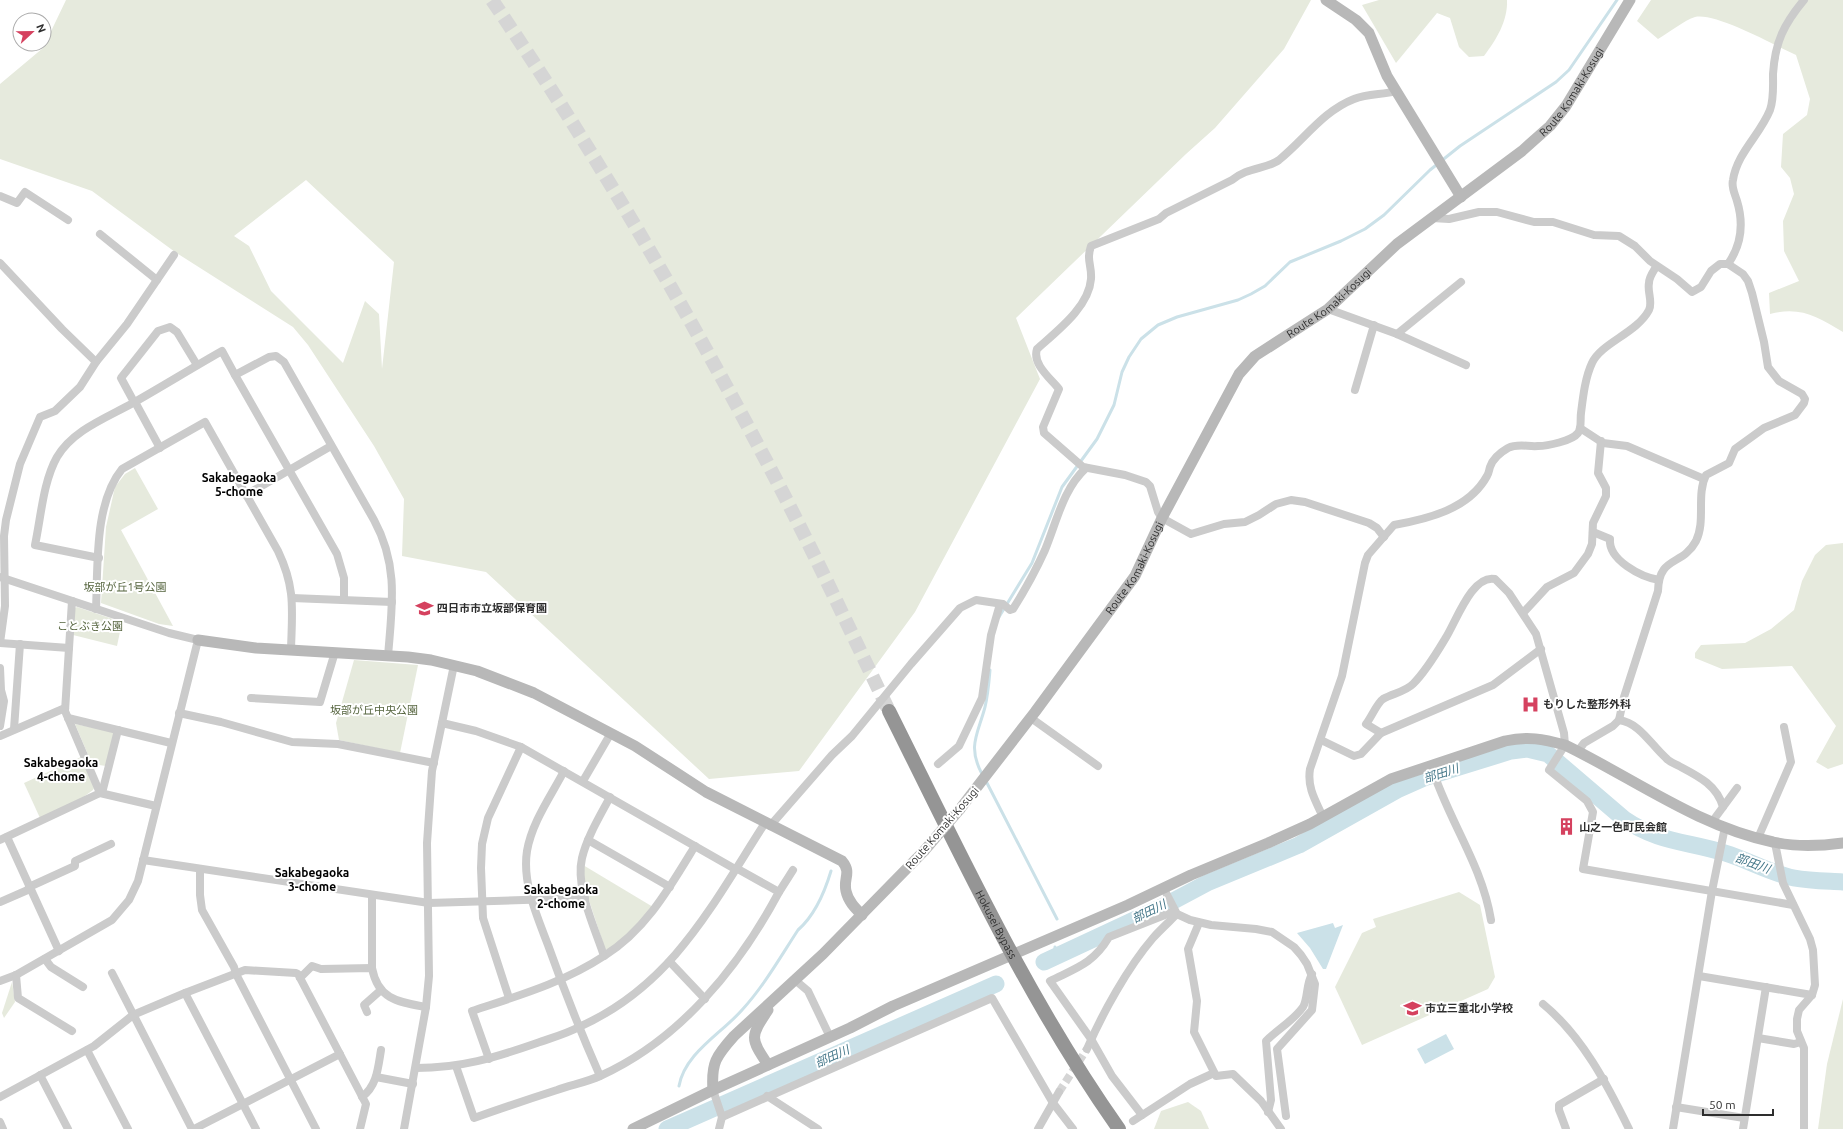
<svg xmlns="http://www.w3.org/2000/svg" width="1843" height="1129" viewBox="0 0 1843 1129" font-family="Ubuntu,'Noto Sans JP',sans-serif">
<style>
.green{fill:#e6eadd;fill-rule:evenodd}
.water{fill:#cbe1e8}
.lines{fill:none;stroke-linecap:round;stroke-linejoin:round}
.stream{stroke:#cbe1e8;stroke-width:3}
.river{stroke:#cbe1e8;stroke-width:17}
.street-tunnel{stroke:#d5d5d5;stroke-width:8;stroke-dasharray:8 4;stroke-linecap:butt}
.highway-tunnel{stroke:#d5d5d5;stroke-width:14;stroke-dasharray:14 7;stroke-linecap:butt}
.street{stroke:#cbcbcb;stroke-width:8}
.secondary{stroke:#b8b8b8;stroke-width:11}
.highway{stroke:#959595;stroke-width:14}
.secondary-bridge{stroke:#b8b8b8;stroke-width:11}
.labels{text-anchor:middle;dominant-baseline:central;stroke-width:4;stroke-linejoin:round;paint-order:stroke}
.street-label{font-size:11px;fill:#2e2e2e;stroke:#fff}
.park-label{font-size:11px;fill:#576640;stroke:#fff}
.poi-label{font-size:11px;font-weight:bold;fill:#2e2e2e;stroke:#fff;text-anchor:start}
.neighbourhood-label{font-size:12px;font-weight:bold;fill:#000;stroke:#fff}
.water-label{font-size:12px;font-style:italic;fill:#447789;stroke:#fff}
</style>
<rect width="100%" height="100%" fill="#fff"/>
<!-- green -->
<g class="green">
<path d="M 66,0 L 1311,0 L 1284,49 L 1215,128 L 1186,154 L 1016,318 L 1040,379 L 915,612 L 799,771 L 709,779 L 486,572 L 402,556 L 404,499 L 374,446 L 308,345 L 293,327 L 175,252 L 92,191 L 0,159 L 0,84 L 43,48 ZM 306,180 L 394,262 L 382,369 L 379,314 L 365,301 L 343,363 L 271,291 L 249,246 L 234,236 Z"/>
<path d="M 1379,0 L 1507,0 C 1508,21 1496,40 1484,56 L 1469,57 L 1459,47 L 1450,18 L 1437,13 L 1396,63 L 1362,5 Z"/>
<path d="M 1651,0 L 1843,0 L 1843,332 C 1817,317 1801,306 1770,314 L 1769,293 L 1799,281 L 1784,251 L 1783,221 L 1794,194 L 1790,178 L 1781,167 L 1783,134 L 1807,115 L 1810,99 L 1796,55 C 1776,46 1715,12 1695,17 C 1685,20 1668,33 1658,39 L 1637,21 Z"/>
<path d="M 135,468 L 158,509 L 121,530 L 173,626 L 159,624 L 101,603 L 106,527 L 115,487 L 125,474 Z"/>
<path d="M 1843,543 L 1843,764 L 1828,769 L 1816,762 L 1836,726 L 1792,666 L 1722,669 L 1695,658 L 1695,653 L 1701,645 L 1745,643 L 1771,629 L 1794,610 L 1802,581 L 1815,555 L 1826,545 Z"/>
<path d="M 77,607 L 122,622 L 117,646 L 73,635 L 75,608 Z"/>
<path d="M 354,660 L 418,665 L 400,753 L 339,740 L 336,723 Z"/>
<path d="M 75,724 L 114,732 L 106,766 L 92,764 Z"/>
<path d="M 81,757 L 94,788 L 93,790 L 78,801 L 40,818 L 24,783 Z"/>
<path d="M 583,865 L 653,907 L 637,925 L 609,950 L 605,949 L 585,888 Z"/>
<path d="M 1459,892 L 1480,905 L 1495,977 L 1488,989 L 1362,1045 L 1335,987 L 1362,933 L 1376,927 L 1373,919 Z"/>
<path d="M 12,982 L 15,1002 L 4,1018 L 2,1013 Z"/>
<path d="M 1843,999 L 1843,1129 L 1818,1129 L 1827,1064 Z"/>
<path d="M 1188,1102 L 1201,1111 L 1209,1129 L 1154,1129 L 1161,1111 Z"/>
</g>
<!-- water -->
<g class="water">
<path d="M 1333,923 L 1335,928 L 1343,925 L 1326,969 L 1323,969 L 1310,948 L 1297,933 Z"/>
<path d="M 1446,1034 L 1454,1049 L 1425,1064 L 1417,1049 Z"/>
</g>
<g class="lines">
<!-- stream -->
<g class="stream">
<path d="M 999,617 L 1032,563 L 1062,487 L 1097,439 L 1114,405 L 1122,372 L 1129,357 L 1141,339 L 1158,325 L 1177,317 L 1238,300 L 1251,294 L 1265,286 L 1290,262 L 1341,241 L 1365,229 L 1384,215 L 1430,170 L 1460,146 L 1556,82 L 1569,70 L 1617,0"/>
<path d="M 982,774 C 967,746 978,734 985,707 C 988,695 989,682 990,670"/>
<path d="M 987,783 L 1057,919"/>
<path d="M 1054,957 L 1055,947"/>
<path d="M 679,1086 C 685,1053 721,1034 742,1010 C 764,986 781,956 798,930 C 814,916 825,891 831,871"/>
</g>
<!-- river -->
<g class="river">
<path d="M 1044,962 L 1162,907 L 1207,883 L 1299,845 L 1397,790 L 1424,778 L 1511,751 L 1527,749 L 1548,754 L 1624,819 C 1659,843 1687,841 1725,853 C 1748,860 1770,873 1794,878 C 1810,881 1827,881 1843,882"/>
<path d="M 667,1129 L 996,984"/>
</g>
<!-- street-tunnel -->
<path class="street-tunnel" d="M 1059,1092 L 1087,1049"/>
<!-- highway-tunnel -->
<path class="highway-tunnel" d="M 492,0 C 594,150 686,308 770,468 C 812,548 850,630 889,711"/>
<!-- street -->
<g class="street">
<path d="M 0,196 L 17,203 L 25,192 L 68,220"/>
<path d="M 1432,218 L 1449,219 L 1479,212 L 1497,212 L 1534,222 L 1553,222 L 1594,235 L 1619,236 L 1635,246 L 1650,261 L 1677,279 L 1692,292 L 1701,287 L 1711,271 L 1720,264 L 1728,264 L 1743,274 L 1748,281 L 1752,293 L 1764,342 L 1768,367 L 1779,381 L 1802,394 L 1805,399 L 1804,403 L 1795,415 L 1764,428 L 1735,449 L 1729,463 L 1706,475 C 1696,495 1706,521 1696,541 C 1682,567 1659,555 1658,591 L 1624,697 L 1619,720 L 1613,726 L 1584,743 L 1578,751"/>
<path d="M 100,234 L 157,280"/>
<path d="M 0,263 L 62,329 L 96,362"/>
<path d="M 1728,264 C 1742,244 1744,224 1737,201 C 1735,194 1731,187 1733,180 C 1737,153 1760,135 1770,110 C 1774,99 1773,86 1773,74 C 1775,42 1784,24 1804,0"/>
<path d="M 1328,309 L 1397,334 L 1466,365"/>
<path d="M 1397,334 L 1461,282"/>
<path d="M 235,375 L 337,554 L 344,578 L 344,599"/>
<path d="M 1355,390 L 1374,325"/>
<path d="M 134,402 L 121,378 L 158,331 L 170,327 L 177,332 L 197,365"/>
<path d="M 135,402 L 160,448"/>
<path d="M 1580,428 L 1603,443 L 1627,446 L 1704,479"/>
<path d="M 246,495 L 331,446"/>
<path d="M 1593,532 L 1610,539 C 1608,560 1641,577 1659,580"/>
<path d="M 1384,537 L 1377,528 L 1369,523 L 1305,502 L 1291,500 L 1276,504 L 1259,515 L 1245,522 L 1224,524 L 1191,534 L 1162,518 L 1158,512 L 1150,486 L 1146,482 L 1125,475 L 1083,467 L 1044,433 L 1043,427 L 1059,389 C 1050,378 1032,364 1037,349 C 1057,331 1089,307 1091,279 C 1092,265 1086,261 1091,246 L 1159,219 L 1166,213 L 1232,180 C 1247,167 1267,169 1279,160 C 1304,140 1323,111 1354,99 C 1368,93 1383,95 1396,91"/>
<path d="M 99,558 L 35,545 C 41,517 43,482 57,457 C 73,430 106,418 133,403 C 163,386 192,368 222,351 L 235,375 L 269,357 L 276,356 L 284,362 L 374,520 C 399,566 392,606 388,656"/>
<path d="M 0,577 L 169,633 L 198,640 L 138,881 L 129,900 L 112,920 L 16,975 L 0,981"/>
<path d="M 292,598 L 392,602"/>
<path d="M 72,601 L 65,711 L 100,793"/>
<path d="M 96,609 C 98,567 94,503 122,469 L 205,422 L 278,551 C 296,589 292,610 291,650"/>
<path d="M 1523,613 L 1547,587 L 1574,573 L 1588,554 L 1592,544 L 1593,523 L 1606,496 L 1606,488 L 1598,473 L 1601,441"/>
<path d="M 0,643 L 5,606 L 4,536 L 6,520 L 20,464 L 40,417 L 55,411 L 80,387 L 96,362 L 127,324 L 174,255"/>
<path d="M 0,643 L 69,648"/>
<path d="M 0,668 L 1,690 L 4,701 L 0,726"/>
<path d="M 251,698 L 320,702 L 335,652"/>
<path d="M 179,713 L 221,722 L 292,742 L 338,744 L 434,763"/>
<path d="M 68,718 L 171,743"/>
<path d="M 1031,718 L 1098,766"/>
<path d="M 1619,720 C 1640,723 1651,745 1666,758 C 1669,762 1675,764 1679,766 C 1698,776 1717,785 1723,807 L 1712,822"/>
<path d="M 442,723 L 476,731 L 521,747 L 735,869"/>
<path d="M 14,729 L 20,644"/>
<path d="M 1381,733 L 1493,685 L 1541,649"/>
<path d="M 0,736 L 65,708"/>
<path d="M 1321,740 L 1354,756 L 1361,754 L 1381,733 L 1366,724 C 1371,718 1377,703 1383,699 C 1393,693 1405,692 1413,684 C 1426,671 1436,654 1445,639 C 1456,622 1472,574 1495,579 L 1509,593 L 1536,634 L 1564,733 L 1565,745 L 1549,770 L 1587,801 L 1593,812 L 1583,869 L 1793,905"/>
<path d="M 938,764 L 959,746 L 982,698 L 991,635 L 1000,604"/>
<path d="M 1431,765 C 1447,818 1482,864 1491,920"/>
<path d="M 564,771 C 551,796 532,822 527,851 C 522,883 537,916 548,945 C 564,990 581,1033 600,1076"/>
<path d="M 583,781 L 611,733"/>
<path d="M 102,793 L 118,730"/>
<path d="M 610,797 C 600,816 587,837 582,858 C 575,888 595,928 604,956 C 646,930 670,887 695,846"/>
<path d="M 1723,807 L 1737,788"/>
<path d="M 1323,817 C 1315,800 1307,787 1310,769 L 1342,676 L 1365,563 L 1368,555 L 1394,525 C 1428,519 1469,509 1487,476 C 1489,473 1489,470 1490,467 C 1493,458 1501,452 1508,448 C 1518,443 1528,447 1538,446 C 1547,446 1572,441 1578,433 C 1582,428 1580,419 1581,413 C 1583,397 1585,378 1592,363 C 1601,343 1637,333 1649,310 C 1653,302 1647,291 1649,283 C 1649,277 1653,272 1656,267"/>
<path d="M 770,826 L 832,755 L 852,736 L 911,664 L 960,608 L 976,600 L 1003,604 L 1010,610 L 1013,609 C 1025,590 1036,570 1045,550 C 1057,521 1063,489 1086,468"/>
<path d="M 7,837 L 59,951"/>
<path d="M 1758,838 L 1791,762 L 1784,727"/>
<path d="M 0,840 L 100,793 L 156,806"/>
<path d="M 588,840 L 670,887"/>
<path d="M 1775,843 L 1783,883 L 1810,939 L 1813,950 L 1815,985 L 1812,995 L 1799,1010 L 1797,1019 L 1797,1031 L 1804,1048 L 1804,1129"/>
<path d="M 143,860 L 429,903 L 585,898"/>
<path d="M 200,870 L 200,895 L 202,910 L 234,967 L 236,974 L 316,1129"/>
<path d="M 29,887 L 75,866 L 75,861 L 111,844"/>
<path d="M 1164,889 L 1177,914 L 1190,920 L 1211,925 L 1256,929 L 1272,932 L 1294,947 L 1301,955 L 1307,964 L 1315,984 L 1312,1010 L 1277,1049 L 1286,1116"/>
<path d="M 779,892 L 793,870"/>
<path d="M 372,896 L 372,968"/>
<path d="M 0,902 L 30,889"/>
<path d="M 1199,923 L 1188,949 L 1197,1001 L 1194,1032 L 1216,1076 L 1233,1074 L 1261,1101 L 1281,1129"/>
<path d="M 45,959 L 51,967 L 83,987"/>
<path d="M 670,962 L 705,999"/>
<path d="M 112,973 L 192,1129"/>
<path d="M 16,975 L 18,998 L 72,1031"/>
<path d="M 1699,976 L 1812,995"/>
<path d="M 300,978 L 312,966 L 321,969 L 372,968 C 378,1000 399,1002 426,1007"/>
<path d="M 795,980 L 808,991 L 830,1037"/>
<path d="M 185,993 L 256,1129"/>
<path d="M 509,998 L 483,918 L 481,868 L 482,844 L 488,818 L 521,747"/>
<path d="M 1543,1004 C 1582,1036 1607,1084 1629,1129"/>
<path d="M 367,1012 L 364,1005 L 381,990"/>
<path d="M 1758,1038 L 1794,1044 L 1801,1042"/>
<path d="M 1087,1049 C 1102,1014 1128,967 1153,938 C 1160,930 1169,922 1177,914"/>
<path d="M 87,1050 L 128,1129"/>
<path d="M 489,1059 L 472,1011 C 517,996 563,983 604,956"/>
<path d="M 456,1066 L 474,1118 C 502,1108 529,1099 557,1090 C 571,1085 587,1082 600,1076 C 680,1040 739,967 779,892 L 736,868"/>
<path d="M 416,1068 C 461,1068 494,1058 537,1043 C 551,1038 566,1034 579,1027 C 673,985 712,905 765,823"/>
<path d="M 40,1075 L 68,1129"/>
<path d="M 376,1077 L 413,1084"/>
<path d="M 713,1090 L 722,1117 L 719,1129"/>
<path d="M 767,1096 L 818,1129"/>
<path d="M 0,1097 L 94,1046 L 133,1015 L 185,993 L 245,970 L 296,973 L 298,974 L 366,1104 L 360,1129"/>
<path d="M 362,1097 C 377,1086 378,1068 381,1050"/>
<path d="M 1676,1107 L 1744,1118"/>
<path d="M 1268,1112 L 1271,1100 L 1266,1041 C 1278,1029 1293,1021 1303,1007 C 1308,999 1306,984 1312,974"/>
<path d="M 1142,1115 L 1112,1076 L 1091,1039 L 1050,981 C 1076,968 1093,964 1109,937 L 1175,911"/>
<path d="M 722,1117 L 992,998 L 1053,1103 L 1073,1129"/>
<path d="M 1133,1121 L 1190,1084 L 1214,1073"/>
<path d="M 0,1122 L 3,1129"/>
<path d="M 194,1129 L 340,1054"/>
<path d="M 404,1129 L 426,1007 L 429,976 L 427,843 L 432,771 L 454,665"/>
<path d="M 1038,1129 L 1059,1092"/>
<path d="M 1566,1129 L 1559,1110 L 1559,1105 L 1604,1079"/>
<path d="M 1673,1129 L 1712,891 L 1725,827"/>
<path d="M 1743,1129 L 1766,987"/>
</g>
<!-- secondary -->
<g class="secondary">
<path d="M 1326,0 L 1356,20 L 1369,33 L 1387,76 L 1461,197"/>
<path d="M 198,640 L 256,648 L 408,657 L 431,660 L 477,671 L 534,693 L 635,746 L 706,792 L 842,861 C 852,873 843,878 846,891 C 848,901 855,908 862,915"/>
<path id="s1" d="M 960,809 L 1035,712 L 1135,576 L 1162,518 L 1239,374 L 1255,356 L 1328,309 L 1397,244 L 1522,151 L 1550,126 L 1566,106 L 1630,0"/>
<path d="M 768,1010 C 750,1037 750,1038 768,1065"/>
<path d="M 713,1090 C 711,1063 716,1056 734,1036 L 823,954 L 924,851"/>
<path d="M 633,1129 L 713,1090 L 850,1028 L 893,1006 L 1128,905 L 1191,875 L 1268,843 L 1310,824 L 1391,779 L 1505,741 C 1528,736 1543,739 1565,745 C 1633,778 1699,827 1773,842 C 1795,847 1821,846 1843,843"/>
</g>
<!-- highway -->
<path class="highway" id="s2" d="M 889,711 C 960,853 1027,999 1119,1129"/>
<!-- secondary-bridge -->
<path class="secondary-bridge" d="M 924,851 L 960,809"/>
</g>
<!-- icons -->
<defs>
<symbol id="school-bare" viewBox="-9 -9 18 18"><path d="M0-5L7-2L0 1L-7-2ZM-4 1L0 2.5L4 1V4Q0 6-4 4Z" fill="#d5415f" stroke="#fff" stroke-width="2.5" paint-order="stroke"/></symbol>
<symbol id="hospital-bare" viewBox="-9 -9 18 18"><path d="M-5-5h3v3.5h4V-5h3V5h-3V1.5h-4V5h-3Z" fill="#d5415f" stroke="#fff" stroke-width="2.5" paint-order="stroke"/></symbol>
<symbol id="building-bare" viewBox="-9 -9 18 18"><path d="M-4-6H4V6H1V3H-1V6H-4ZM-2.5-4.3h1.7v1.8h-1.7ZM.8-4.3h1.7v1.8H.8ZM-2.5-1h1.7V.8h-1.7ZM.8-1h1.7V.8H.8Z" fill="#d5415f" stroke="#fff" stroke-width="2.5" paint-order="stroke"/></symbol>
</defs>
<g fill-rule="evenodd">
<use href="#school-bare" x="412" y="596" width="25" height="25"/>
<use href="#hospital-bare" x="1518" y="692" width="25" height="25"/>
<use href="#building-bare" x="1554" y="814" width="25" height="25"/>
<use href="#school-bare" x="1400" y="996" width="25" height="25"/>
</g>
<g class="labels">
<!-- street labels -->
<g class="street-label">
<text stroke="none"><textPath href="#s1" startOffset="958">Route Komaki-Kosugi</textPath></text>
<text stroke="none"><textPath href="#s1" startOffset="634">Route Komaki-Kosugi</textPath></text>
<text stroke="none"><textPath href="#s1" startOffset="298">Route Komaki-Kosugi</textPath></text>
<text transform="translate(942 828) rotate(-49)">Route Komaki-Kosugi</text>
<text stroke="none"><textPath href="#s2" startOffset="239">Hokusei Bypass</textPath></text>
</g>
<!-- park labels -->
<g class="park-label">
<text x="125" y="587">坂部が丘1号公園</text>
<text x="90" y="626">ことぶき公園</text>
<text x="374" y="710">坂部が丘中央公園</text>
</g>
<!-- poi labels -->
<g class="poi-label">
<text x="437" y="608">四日市市立坂部保育園</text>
<text x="1543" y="704">もりした整形外科</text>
<text x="1579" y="827">山之一色町民会館</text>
<text x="1425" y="1008">市立三重北小学校</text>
</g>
<!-- neighbourhood labels -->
<g class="neighbourhood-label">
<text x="239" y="477">Sakabegaoka<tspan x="239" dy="14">5-chome</tspan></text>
<text x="61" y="762">Sakabegaoka<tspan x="61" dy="14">4-chome</tspan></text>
<text x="312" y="872">Sakabegaoka<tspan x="312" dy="14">3-chome</tspan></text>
<text x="561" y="889">Sakabegaoka<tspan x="561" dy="14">2-chome</tspan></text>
</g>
<!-- water labels -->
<g class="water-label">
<text transform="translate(1441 773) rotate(-18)">部田川</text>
<text transform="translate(1753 863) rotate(20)">部田川</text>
<text transform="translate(1149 911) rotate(-26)">部田川</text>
<text transform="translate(832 1056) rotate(-24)">部田川</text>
</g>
</g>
<!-- north arrow -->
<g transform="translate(32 32) rotate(68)"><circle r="19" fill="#ffffff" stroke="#ababab"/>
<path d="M0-3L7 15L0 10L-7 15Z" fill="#d5415f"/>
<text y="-6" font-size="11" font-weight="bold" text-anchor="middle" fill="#2e2e2e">N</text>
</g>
<!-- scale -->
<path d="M1703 1109v6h70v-6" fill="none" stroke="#2e2e2e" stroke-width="2"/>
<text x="1709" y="1109" font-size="12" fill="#2e2e2e" stroke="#ffffff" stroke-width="3" paint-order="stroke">50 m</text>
</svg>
